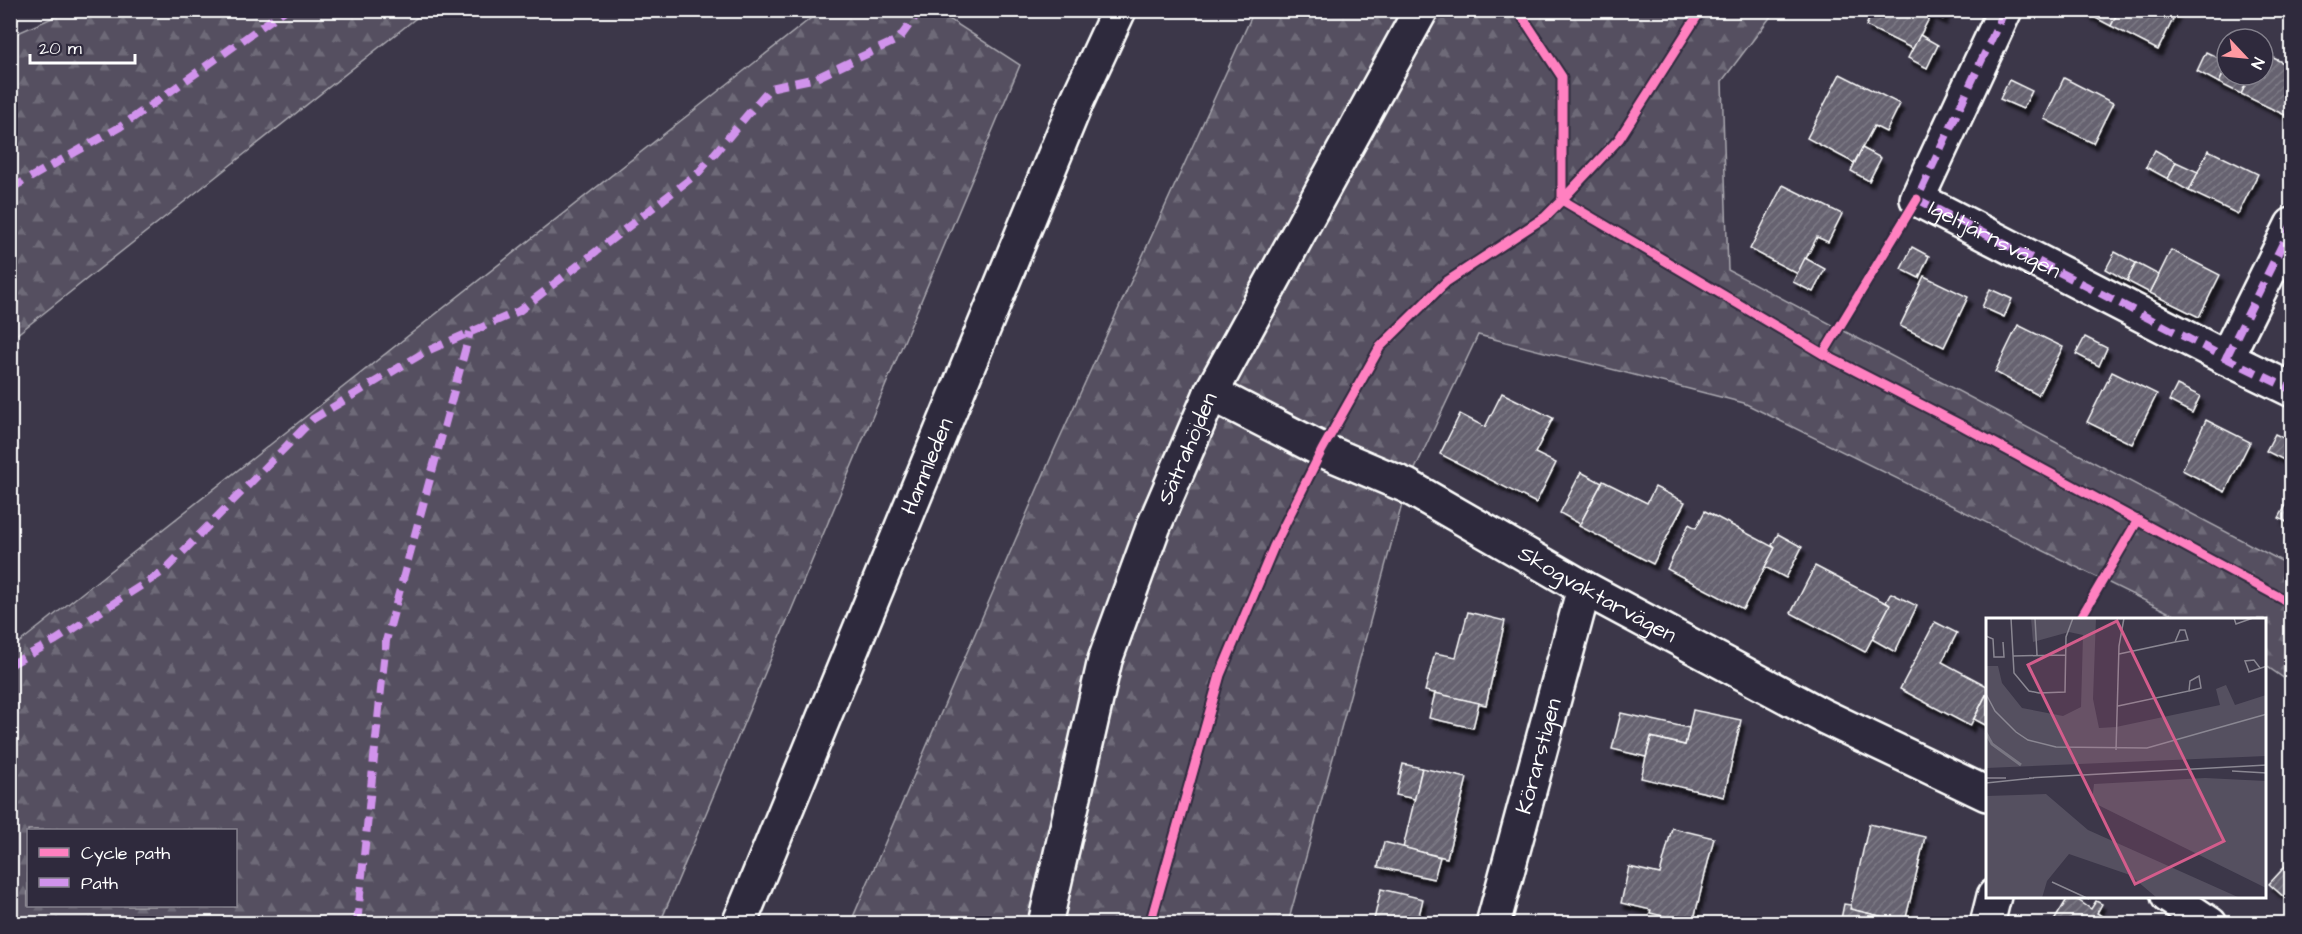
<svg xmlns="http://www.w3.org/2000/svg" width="2302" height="934" viewBox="0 0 2302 934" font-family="'Architects Daughter',sans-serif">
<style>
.forest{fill:url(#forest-firs);stroke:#aaa8b0;stroke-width:1.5;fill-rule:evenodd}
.building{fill:url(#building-hatch);stroke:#fff;stroke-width:1.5;filter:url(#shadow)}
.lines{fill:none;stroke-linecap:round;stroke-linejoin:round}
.minor-casing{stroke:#fff;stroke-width:38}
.tertiary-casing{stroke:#fff;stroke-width:38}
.secondary-casing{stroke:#fff;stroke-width:38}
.minor{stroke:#2f2a3d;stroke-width:33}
.tertiary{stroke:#2f2a3d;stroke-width:33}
.secondary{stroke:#2f2a3d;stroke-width:33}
.quiet{stroke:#d193ec;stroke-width:8;stroke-dasharray:15 8;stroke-linecap:butt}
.cycleway-casing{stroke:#2f2a3d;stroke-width:13}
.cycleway{stroke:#ff80c0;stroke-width:9}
.labels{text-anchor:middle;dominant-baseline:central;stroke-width:4.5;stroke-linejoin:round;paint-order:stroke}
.street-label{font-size:22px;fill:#fff;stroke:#2f2a3d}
.inset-river{fill:none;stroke:#797682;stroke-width:3}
.inset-road{fill:none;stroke:#8a8792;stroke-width:1.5}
.view{fill:#d45d8c;fill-opacity:0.15;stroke:#d45d8c;stroke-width:3}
.inset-edge{fill:none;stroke:#fff;stroke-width:3}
</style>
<defs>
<pattern id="forest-firs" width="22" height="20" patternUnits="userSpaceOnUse" patternTransform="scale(1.5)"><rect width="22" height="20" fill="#555060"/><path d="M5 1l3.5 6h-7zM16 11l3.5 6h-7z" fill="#6e6a78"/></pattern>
<pattern id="building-hatch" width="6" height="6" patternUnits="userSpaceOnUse" patternTransform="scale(1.5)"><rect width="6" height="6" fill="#666270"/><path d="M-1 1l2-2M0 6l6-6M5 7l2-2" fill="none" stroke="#7d7a85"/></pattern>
<filter id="shadow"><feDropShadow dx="3.5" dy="6" stdDeviation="1.5" flood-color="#0009"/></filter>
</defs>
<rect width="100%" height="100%" fill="#3c3749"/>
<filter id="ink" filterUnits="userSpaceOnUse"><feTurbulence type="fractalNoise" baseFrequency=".0167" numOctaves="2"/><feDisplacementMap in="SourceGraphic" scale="12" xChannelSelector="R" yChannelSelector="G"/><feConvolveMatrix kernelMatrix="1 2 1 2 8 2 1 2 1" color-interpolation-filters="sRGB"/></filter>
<g filter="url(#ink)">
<!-- forest -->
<g class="forest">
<path d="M 68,11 L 68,10 L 425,11 L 11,339 L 11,36 Z"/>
<path d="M 820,11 L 937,11 L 1020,65 L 660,923 L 11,923 L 11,649 ZM 28,830 L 236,830 L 236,906 L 28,906 Z"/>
<path d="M 1254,11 L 1775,11 L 1722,81 L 1728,270 L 2291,566 L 2291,683 L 2265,665 L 2264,619 L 2182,619 L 1744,403 L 1478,335 L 1407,486 L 1288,923 L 850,924 L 1052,455 Z"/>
</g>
<!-- building -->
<g class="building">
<path d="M 1873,10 L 1947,10 L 1943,19 L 1932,13 L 1913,49 L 1866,26 Z"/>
<path d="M 2090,10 L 2119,10 L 2111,26 L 2088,14 Z"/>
<path d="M 2119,10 L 2175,10 L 2177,11 L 2158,50 L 2111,26 Z"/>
<path d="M 1920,35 L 1938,45 L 1927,68 L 1908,58 Z"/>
<path d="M 2206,52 L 2227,62 L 2227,67 L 2219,83 L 2197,71 Z"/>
<path d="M 2263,53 L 2292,67 L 2291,118 L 2241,94 L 2250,75 L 2263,75 Z"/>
<path d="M 2227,67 L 2227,75 L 2250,75 L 2241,94 L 2219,83 Z"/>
<path d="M 1840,74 L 1900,104 L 1886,132 L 1874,126 L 1854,163 L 1807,138 Z"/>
<path d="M 2064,78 L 2113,103 L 2093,143 L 2044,119 Z"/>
<path d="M 2009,80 L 2032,91 L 2023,109 L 2000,99 Z"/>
<path d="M 1862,148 L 1881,158 L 1869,181 L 1851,171 Z"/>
<path d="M 2155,150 L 2176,162 L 2168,179 L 2146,167 Z"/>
<path d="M 2208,150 L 2258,174 L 2238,214 L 2189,191 Z"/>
<path d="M 2176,162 L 2198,172 L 2189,191 L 2168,179 Z"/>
<path d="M 1783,185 L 1842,214 L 1828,242 L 1817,237 L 1798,274 L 1750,249 Z"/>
<path d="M 1912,247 L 1929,256 L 1919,278 L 1901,269 Z"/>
<path d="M 2171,250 L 2220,275 L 2199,317 L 2150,293 Z"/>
<path d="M 2115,252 L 2136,263 L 2127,281 L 2106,269 Z"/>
<path d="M 1805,258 L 1825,269 L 1813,292 L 1793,282 Z"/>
<path d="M 2136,263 L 2159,275 L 2150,293 L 2127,281 Z"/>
<path d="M 1924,276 L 1968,297 L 1944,347 L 1900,326 Z"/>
<path d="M 1990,289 L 2012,299 L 2004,317 L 1982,307 Z"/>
<path d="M 2018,325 L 2063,347 L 2038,395 L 1995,372 Z"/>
<path d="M 2085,337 L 2107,348 L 2099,366 L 2076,354 Z"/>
<path d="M 2112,372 L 2157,394 L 2132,444 L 2087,422 Z"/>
<path d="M 2177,385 L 2200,396 L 2192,413 L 2169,401 Z"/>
<path d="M 1502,393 L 1553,418 L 1535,453 L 1556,463 L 1536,503 L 1440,454 L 1460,414 L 1485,427 Z"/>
<path d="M 2206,420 L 2250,442 L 2225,492 L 2182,470 Z"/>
<path d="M 2275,434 L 2292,442 L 2292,455 L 2288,462 L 2266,451 Z"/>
<path d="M 1581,472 L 1602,483 L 1580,524 L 1560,513 Z"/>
<path d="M 1603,481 L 1647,503 L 1655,487 L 1685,502 L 1653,564 L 1579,526 Z"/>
<path d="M 2292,494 L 2292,525 L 2279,518 Z"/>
<path d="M 1705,511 L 1775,548 L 1743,609 L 1667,569 L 1689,524 L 1696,528 Z"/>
<path d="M 1778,534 L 1802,547 L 1786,578 L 1765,567 L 1775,548 L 1772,545 Z"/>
<path d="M 1815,566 L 1890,605 L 1865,652 L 1791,613 Z"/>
<path d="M 1891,593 L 1917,606 L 1895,652 L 1872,639 L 1890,605 L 1886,602 Z"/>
<path d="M 1468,612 L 1505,621 L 1486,705 L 1425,691 L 1435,653 L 1456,657 Z"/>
<path d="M 1935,622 L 1957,633 L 1942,662 L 1987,686 L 1987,693 L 1970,726 L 1900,689 Z"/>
<path d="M 1435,693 L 1479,703 L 1473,728 L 1429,718 Z"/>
<path d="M 1987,693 L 1987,726 L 1974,719 Z"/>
<path d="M 1693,710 L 1741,720 L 1724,797 L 1641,778 L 1651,737 L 1685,745 Z"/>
<path d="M 1621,713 L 1689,728 L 1685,745 L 1651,737 L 1646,757 L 1612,749 Z"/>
<path d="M 1403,764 L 1422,768 L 1415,799 L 1396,795 Z"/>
<path d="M 1422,768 L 1467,778 L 1447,858 L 1403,848 Z"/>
<path d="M 1869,824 L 1925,837 L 1905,922 L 1850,909 Z"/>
<path d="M 1672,828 L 1714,838 L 1693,923 L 1650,913 L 1651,910 L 1621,903 L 1629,867 L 1660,874 Z"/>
<path d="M 1384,842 L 1440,857 L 1434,879 L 1378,867 Z"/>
<path d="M 2292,859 L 2292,904 L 2269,884 Z"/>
<path d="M 1381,889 L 1423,899 L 1417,924 L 1373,924 Z"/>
<path d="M 2069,896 L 2072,896 L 2091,909 L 2096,901 L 2102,904 L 2097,913 L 2114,924 L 2052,924 Z"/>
<path d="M 1844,904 L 1851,905 L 1850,909 L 1905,922 L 1906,917 L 1919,921 L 1919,924 L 1840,924 Z"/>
</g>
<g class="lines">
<defs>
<g id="minor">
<path d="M 2005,10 L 1917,199 L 2226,358 L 2292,390"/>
<path d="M 2226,358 L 2292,225"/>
<path id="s1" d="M 1211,393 L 1322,450 L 1407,486 L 1584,588 L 1823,716 L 1987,794"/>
<path d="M 2168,896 L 2210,924"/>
<path id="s2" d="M 1493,924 L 1584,588"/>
<path d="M 1987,924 L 1994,896"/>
</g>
<g id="tertiary">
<path id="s3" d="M 1045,924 L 1105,660 L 1153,528 L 1211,393 L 1421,10"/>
</g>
<g id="secondary">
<path id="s4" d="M 739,924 L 1076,103 L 1119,10"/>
</g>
</defs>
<!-- minor casing -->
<use href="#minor" class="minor-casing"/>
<!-- tertiary casing -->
<use href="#tertiary" class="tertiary-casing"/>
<!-- secondary casing -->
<use href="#secondary" class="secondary-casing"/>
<!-- minor -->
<use href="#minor" class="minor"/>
<!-- tertiary -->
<use href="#tertiary" class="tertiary"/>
<!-- secondary -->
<use href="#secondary" class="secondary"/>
<!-- quiet -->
<g class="quiet">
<path id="s5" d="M 2005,10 L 1917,199 L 2226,358 L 2292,390"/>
<path d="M 10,189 L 120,127 L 285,10"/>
<path d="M 2226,358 L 2292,225"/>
<path d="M 10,665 L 56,640 L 164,571 L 313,419 L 425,352 L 519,311 L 699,172 L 770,88 L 816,78 L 899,39 L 920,10"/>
<path d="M 357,924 L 386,641 L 470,332"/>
</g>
<defs>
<g id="cycleway">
<path d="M 1518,10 L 1562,77 L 1562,200 L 1823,354 L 1961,425 L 2292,604"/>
<path d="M 1823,354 L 1917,199"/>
<path d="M 2080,619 L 2138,520"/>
<path d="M 1150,924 L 1220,675 L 1274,546 L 1322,450 L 1380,347 L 1446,282 L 1545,217 L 1562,200 L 1619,139 L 1701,10"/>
</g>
</defs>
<!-- cycleway casing -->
<use href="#cycleway" class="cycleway-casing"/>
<!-- cycleway -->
<use href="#cycleway" class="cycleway"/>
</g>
</g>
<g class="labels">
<!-- street labels -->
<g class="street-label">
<text stroke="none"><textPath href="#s5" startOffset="296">Igeltjärnsvägen</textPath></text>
<text stroke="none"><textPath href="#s3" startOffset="498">Sätrahöjden</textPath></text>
<text stroke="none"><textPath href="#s4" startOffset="495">Hamnleden</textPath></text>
<text stroke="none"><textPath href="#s1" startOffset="436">Skogvaktarvägen</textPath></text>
<text stroke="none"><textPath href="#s2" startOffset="174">Körarstigen</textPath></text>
</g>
</g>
<!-- overview -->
<g transform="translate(1986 618)">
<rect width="280" height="280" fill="#3c3749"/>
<path d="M 45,0 L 110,0 L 107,81 L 113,110 L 130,109 L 234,87 L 230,71 L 240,67 L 249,87 L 280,77 L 280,138 L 0,150 L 0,31 L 1,48 L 12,48 L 16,65 L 36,90 L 77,98 L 95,89 L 97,17 L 83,14 L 47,24 ZM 219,160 L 280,163 L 280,270 L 106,184 L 108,166 ZM 60,176 L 102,212 L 254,280 L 171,280 L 144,257 L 83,236 L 61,263 L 56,280 L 0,280 L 0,178 Z" fill="#555060"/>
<path class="inset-river" d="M 0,115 L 6,126 L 35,147"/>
<path class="inset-road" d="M 25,0 L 28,55 L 43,73 L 53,75 L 79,74 L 80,19 L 87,0M 49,0 L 51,37M 248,0 L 250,6 L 267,0M 0,18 L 7,21 L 8,39 L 18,39 L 17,24M 133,36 L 189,24 L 194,12 L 199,12 L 202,22 L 189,24M 27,38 L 80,37M 274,50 L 268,42 L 259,43 L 263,54 L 281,48M 0,76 L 9,93 L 30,114 L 42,122 L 70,129 L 161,130 L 281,96M 132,88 L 203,73 L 204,63 L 213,58 L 215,70 L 203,73M 130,132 L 133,28 L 138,0M 246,153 L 281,155M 0,160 L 20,160M 43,160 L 281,147M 0,165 L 48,160M 66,264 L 103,281"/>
<path class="view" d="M 131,3 L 238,223 L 149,266 L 42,47 Z"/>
<rect width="280" height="280" class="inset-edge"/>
</g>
<!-- margin -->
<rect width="2302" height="934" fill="none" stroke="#2f2a3d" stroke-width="36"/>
<rect x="18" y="18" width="2266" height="898" fill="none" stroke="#fff" stroke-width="2" filter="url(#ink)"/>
<!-- legend -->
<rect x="27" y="829" width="210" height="78" fill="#2f2a3d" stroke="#827f8b" stroke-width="1.5"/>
<rect x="39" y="848" width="30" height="9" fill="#ff80c0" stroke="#827f8b" stroke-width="1.5"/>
<text x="81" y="859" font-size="18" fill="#ffffff">Cycle path</text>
<rect x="39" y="878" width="30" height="9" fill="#d193ec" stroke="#827f8b" stroke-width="1.5"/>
<text x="81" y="889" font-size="18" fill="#ffffff">Path</text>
<!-- north arrow -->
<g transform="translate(2245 57) rotate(116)"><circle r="28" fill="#2f2a3d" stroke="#827f8b" stroke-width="1.5"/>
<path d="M0-4.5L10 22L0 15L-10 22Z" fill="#ff9aa2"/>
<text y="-9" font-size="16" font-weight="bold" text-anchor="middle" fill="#ffffff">N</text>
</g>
<!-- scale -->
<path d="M30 54v9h105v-9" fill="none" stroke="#ffffff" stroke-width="3"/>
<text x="39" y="54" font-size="18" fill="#ffffff" stroke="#2f2a3d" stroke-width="4.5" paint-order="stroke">20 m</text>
</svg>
